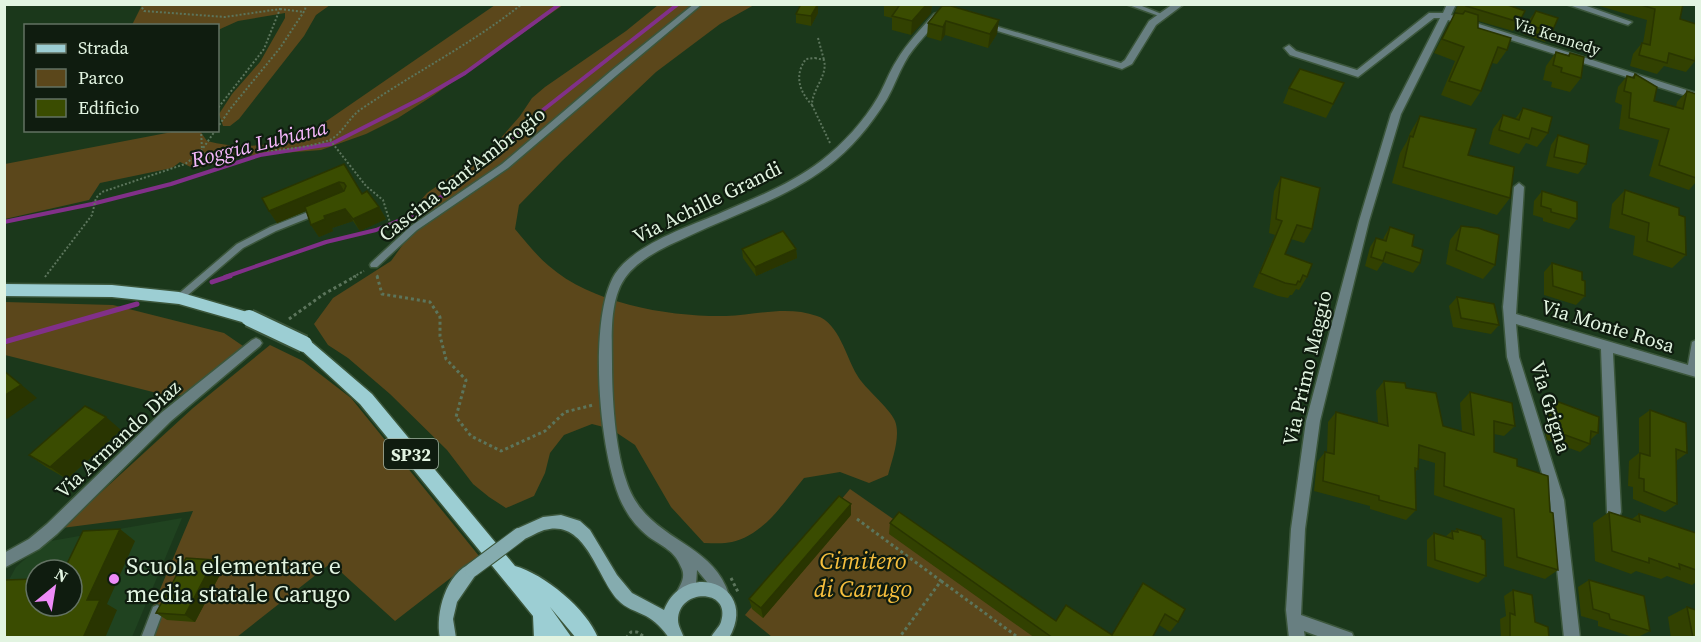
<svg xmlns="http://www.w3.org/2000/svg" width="1701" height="642" viewBox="0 0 1701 642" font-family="'Source Serif 4',serif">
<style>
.built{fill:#204320;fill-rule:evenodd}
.green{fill:#5b471b}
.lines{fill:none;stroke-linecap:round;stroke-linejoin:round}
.stream-far1{stroke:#813089;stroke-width:4}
.stream{stroke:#813089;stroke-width:5}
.lane-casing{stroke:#3b563b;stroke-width:3}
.street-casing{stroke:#3b563b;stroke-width:3}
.secondary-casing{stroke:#3b563b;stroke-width:3}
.primary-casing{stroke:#3b563b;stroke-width:3}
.path-far1{stroke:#5c755c;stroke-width:2;stroke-dasharray:2 2;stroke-linecap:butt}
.path{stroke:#5c755c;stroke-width:3;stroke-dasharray:3 3;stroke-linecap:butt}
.lane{fill:#687f81;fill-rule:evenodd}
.street{fill:#687f81;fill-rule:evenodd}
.secondary{fill:#85acaf;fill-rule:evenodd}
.primary{fill:#9cced3;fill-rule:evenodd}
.secondary-bridge-casing{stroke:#3b563b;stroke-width:16;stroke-linecap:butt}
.primary-bridge-casing{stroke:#3b563b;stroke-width:20;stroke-linecap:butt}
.secondary-bridge{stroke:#85acaf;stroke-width:14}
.primary-bridge{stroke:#9cced3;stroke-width:16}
.wall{fill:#324101}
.shaded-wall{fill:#293501}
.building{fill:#3a4c01;stroke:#293501;stroke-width:1.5}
.poi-dot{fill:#ee8bf8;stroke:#0f1c0f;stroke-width:2}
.labels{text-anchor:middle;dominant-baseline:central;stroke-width:4.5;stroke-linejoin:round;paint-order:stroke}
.far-street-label{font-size:16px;fill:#e2f4e1;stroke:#0f1c0f}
.shield{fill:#0f1c0f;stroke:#a3b3a2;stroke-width:1.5}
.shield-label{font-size:18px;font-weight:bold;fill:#e2f4e1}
.street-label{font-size:20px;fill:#e2f4e1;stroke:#0f1c0f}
.water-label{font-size:21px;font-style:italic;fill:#f7b9fd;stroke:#0f1c0f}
.near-park-label{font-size:24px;font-style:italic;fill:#f6bf3e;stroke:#0f1c0f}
.near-poi-label{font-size:24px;fill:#e2f4e1;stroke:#0f1c0f;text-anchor:start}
</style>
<rect width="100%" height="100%" fill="#1b381b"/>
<!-- built -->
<path class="built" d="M 182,518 L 132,637 L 5,637 L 4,589 L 16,567 L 45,542 ZM 36,570 L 72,570 L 72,606 L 36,606 Z"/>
<!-- green -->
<g class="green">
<path d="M 142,5 L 142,4 L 330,5 L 316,15 L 304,36 L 239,119 L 230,126 L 223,126 L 219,114 L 232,94 L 260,62 L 285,18 L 285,13 L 238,21 L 218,30 L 218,26 L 132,25 Z"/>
<path d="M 495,5 L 563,5 L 434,95 L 398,118 L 366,134 L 321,150 L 246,156 L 195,169 L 180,162 L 172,168 L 100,183 L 89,200 L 5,219 L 5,164 L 177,131 L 200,131 L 207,141 C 242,150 276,146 309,133 Z"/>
<path d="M 658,5 L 754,5 L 720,24 L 656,72 L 562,161 L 519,205 L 515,229 C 526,242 536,255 549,266 C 592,304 670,317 726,316 C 756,315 787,305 817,316 C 839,323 846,357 857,375 C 865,389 889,407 895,421 C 901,436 892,460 888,475 L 869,483 L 840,472 L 804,478 C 784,502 764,535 732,542 C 723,544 713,543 704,543 L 671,507 L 635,445 L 611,429 L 592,424 L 564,435 L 550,453 L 545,473 L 534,496 L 506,508 L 489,497 L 473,484 L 447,450 L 390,394 L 348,358 L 328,345 L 314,324 L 333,298 L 391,261 L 414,229 L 415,207 L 427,193 L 492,148 L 520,116 L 532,98 L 545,87 L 626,31 Z"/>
<path d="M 5,302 L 113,305 L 224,333 L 243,346 L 189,393 L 173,397 L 5,355 Z"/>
<path d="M 270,345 L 303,361 L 351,398 L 479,556 L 395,621 L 331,563 L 237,637 L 140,637 L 193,511 L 62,528 L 193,408 Z"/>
<path d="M 850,489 L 1063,637 L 772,637 L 745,615 Z"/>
</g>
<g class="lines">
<!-- stream-far1 -->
<g class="stream-far1">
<path d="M 4,222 L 92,204 L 171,184 L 260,155 L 331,144 L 422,98 L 465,73 L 560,4"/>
<path d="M 225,277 L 326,242 L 376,230 L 422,211 L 493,158 L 529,121 L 678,4"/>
</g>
<!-- stream -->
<g class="stream">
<path d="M 212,282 L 230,276"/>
<path d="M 4,342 L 137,304"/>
</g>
<defs>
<g id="lane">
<path d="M 694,4 L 702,4 L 617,75 L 508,168 L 417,230 L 377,267 L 371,267 L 370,265 L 371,263 L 411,226 L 502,164 L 611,71 Z"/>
<path d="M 1126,4 L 1137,4 L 1164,15 L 1163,16 L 1159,16 Z"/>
<path d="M 318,208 L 321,209 L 322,211 L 321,213 L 276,231 L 243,248 L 182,300 L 176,300 L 175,298 L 176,296 L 237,244 L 270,227 Z"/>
<path d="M 157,605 L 161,607 L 163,611 L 153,638 L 141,638 L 153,607 Z"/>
</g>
<g id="street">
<path d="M 1173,4 L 1184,4 L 1156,25 L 1132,64 L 1122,69 L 978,25 L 982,22 L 985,23 L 1121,63 L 1125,60 L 1149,21 Z"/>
<path d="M 1447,4 L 1456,4 L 1451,15 L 1696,93 L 1696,99 L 1448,20 L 1401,114 L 1369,221 L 1320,421 L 1305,529 L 1301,615 L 1352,633 L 1354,638 L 1323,638 L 1304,631 L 1305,638 L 1289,638 L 1286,610 L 1291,529 L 1306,421 L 1359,221 L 1391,114 L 1440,18 L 1434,18 L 1358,77 L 1290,55 L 1284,48 L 1289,45 L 1296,51 L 1357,70 L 1429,13 L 1443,13 Z"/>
<path d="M 1566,4 L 1581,4 L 1632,22 L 1628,25 L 1625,24 Z"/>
<path d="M 937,13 L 941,16 C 930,32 914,45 905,62 C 898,74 894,87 887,99 C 871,125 851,149 827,167 C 786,198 735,214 689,236 C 667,246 639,258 625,278 C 609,301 612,337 612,363 C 612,398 615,447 626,480 C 645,542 712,539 729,595 L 727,600 L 722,602 L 717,600 L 712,588 L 697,570 L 696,585 L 687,601 L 682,603 L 677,601 L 675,596 C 679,586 687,578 681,567 C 675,551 662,546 649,537 C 639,529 631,520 625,509 C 599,465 587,318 615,274 C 633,246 686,227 716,215 C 752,199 790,185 821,161 C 843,144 864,121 878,97 C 885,85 889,72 897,60 C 907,43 921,29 934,14 Z"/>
<path d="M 1519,183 L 1524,187 L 1516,314 L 1688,365 L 1692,342 L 1696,340 L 1696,377 L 1613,353 L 1621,512 L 1619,517 L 1614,518 L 1609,517 L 1607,512 L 1601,349 L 1516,324 L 1519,357 L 1564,500 L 1580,638 L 1564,638 L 1550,500 L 1507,357 L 1503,307 L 1514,187 Z"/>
<path d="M 256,338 L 260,340 L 262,343 L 260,346 L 171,421 L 57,534 L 39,549 L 4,568 L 4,553 L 29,539 L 47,524 L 161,413 L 252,340 Z"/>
</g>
<g id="secondary">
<path d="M 561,515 L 580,521 L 590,530 L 617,575 L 632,593 L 664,610 C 685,558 760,585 729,638 L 711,638 C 713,632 719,628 721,622 C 732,588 678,588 678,620 C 678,626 682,632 684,638 L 669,638 C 663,629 655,621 646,616 C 636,611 625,608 618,600 C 596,576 586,518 544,530 C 536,533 527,538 519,542 L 514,540 L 512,535 L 514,530 L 543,517 Z"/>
<path d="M 472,563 L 477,565 L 479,570 L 457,602 L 453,619 L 456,638 L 440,638 C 435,613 446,573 472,563 Z"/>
</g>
<g id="primary">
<path d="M 4,284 L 112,285 L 179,292 L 254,314 L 256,318 L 254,322 L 249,324 L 179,304 L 112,297 L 4,296 Z"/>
<path d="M 304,338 L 309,340 L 372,394 L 515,566 C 544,574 587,609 598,638 L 576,638 L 550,607 L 572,638 L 534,638 L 533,616 L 360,404 L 299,348 L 296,344 L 299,340 Z"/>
</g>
</defs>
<!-- lane casing -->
<use href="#lane" class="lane-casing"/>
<!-- street casing -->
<use href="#street" class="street-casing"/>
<!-- secondary casing -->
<use href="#secondary" class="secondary-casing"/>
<!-- primary casing -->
<use href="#primary" class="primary-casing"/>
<!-- path-far1 -->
<g class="path-far1">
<path d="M 140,4 L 144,11 L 225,17 L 280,9 L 264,49 L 218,108"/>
<path d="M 280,9 L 304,12"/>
<path d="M 818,38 L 824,60"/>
<path d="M 815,58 L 824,60 C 828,76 812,89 812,105 C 799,91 794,75 806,59 Z"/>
<path d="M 812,105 L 830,143"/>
<path d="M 201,130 L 202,149"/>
<path d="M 330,140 L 366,186 L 383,200 L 393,232"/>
<path d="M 199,154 C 237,151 291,153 327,141 C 342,136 348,118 360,110 C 413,73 472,44 522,4"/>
<path d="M 377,275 L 378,277"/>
<path d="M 45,277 L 92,215 L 96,198 L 102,192 L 185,164 L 199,154 L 231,108 L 280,48 L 305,10 L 306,4"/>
<path d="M 353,277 L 364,271"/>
</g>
<!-- path -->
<g class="path">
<path d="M 377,276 L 382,294 L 430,302 L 440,317 L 440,336 L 446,359 L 466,380 L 456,417 L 471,436 L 501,451 L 545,431 L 565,412 L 593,405"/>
<path d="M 289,319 L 324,294 L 356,276"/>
<path d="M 857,519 L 941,581 L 899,638"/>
<path d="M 731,578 L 739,594"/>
<path d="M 941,581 L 1019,638"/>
<path d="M 626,638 L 631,632 L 637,632 L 646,638"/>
</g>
<!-- lane -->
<use href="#lane" class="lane"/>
<!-- street -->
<use href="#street" class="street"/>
<!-- secondary -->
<use href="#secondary" class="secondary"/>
<!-- primary -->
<use href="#primary" class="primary"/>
<defs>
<path id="secondary-bridge" d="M 472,570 L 519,535"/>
<path id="primary-bridge" d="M 249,318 L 304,344"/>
</defs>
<!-- secondary-bridge casing -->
<use href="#secondary-bridge" class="secondary-bridge-casing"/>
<!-- primary-bridge casing -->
<use href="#primary-bridge" class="primary-bridge-casing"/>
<!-- secondary-bridge -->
<use href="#secondary-bridge" class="secondary-bridge"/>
<!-- primary-bridge -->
<use href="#primary-bridge" class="primary-bridge"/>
</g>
<!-- wall -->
<g class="wall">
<path d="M 884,4 L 932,4 L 931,13 L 911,35 L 892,30 L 892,18 L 884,16 Z"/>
<path d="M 1458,4 L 1505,4 L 1519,22 L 1513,31 L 1478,21 L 1478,28 L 1507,50 L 1497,64 L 1492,63 L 1481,91 L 1471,106 L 1441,95 L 1455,61 L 1434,53 L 1455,13 L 1461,14 L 1455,12 Z"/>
<path d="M 1596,4 L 1683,4 L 1680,19 L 1695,61 L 1686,72 L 1664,66 L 1657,74 L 1630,66 L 1633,54 L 1642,43 L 1643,43 L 1647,20 L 1596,5 Z"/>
<path d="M 942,6 L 997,34 L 988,48 L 945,35 L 941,41 L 927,37 L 928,23 Z"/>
<path d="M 1536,11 L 1552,32 L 1545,42 L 1523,34 L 1529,20 Z"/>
<path d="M 818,13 L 811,26 L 796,23 L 796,14 Z"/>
<path d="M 1556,52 L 1568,55 L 1570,53 L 1581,78 L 1570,92 L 1551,87 L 1552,82 L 1543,80 L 1546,66 Z"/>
<path d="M 1635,74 L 1654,101 L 1676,107 L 1677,102 L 1687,91 L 1696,94 L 1696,182 L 1689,190 L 1649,176 L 1659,140 L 1619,129 L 1622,105 L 1615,102 L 1618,87 L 1627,76 L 1632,77 Z"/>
<path d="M 1344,83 L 1326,118 L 1283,103 L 1289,88 Z"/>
<path d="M 1523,108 L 1548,133 L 1537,147 L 1526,143 L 1519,154 L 1489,144 L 1493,129 L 1503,115 L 1515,119 Z"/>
<path d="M 1420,116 L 1468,155 L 1510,198 L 1497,215 L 1392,183 L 1400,153 L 1407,141 L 1410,133 Z"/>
<path d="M 1558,135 L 1586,164 L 1578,174 L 1546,166 L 1551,145 Z"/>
<path d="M 344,164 L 362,194 L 379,207 L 386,219 L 360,231 L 353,221 L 332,228 L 333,231 L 319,237 L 311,225 L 306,211 L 277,223 L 269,211 Z"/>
<path d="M 1281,177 L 1312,229 L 1304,243 L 1291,239 L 1285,254 L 1307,277 L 1299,290 L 1296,289 L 1292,295 L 1290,295 L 1288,298 L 1278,296 L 1253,287 L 1275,235 L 1269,233 L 1274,191 Z"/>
<path d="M 1625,190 L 1679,215 L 1686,255 L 1672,268 L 1633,255 L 1635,236 L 1609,228 L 1612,204 Z"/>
<path d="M 1542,191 L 1577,219 L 1569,229 L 1543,221 L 1543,218 L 1533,215 L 1534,201 Z"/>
<path d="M 1461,226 L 1495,265 L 1483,279 L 1446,264 L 1450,240 Z"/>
<path d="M 1390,227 L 1412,246 L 1420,263 L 1413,273 L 1383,262 L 1377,271 L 1365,266 L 1370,247 L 1376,238 L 1383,240 L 1384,237 Z"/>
<path d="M 742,249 L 796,249 L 797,258 L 756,276 L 743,258 Z"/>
<path d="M 1552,263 L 1582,280 L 1585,296 L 1576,305 L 1544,295 L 1544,272 Z"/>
<path d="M 1457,297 L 1499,325 L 1491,334 L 1453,327 L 1449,306 Z"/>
<path d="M 1384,381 L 1406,388 L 1443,426 L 1462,431 L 1460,403 L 1470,392 L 1515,426 L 1504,436 L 1494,434 L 1494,452 L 1517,466 L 1550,512 L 1558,570 L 1545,579 L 1504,566 L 1502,518 L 1434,495 L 1435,463 L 1418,458 L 1418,469 L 1415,472 L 1416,510 L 1406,520 L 1370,509 L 1370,506 L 1314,491 L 1317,462 L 1325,452 L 1327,452 L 1328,422 L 1336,412 L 1378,423 L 1376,391 Z"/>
<path d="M 1556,401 L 1598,433 L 1590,440 L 1590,444 L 1580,452 L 1547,440 L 1545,432 L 1547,409 Z"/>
<path d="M 1650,410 L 1687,453 L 1676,461 L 1677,504 L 1665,512 L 1633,499 L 1633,487 L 1628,486 L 1629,461 L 1639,453 L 1639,418 Z"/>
<path d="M 121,430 L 67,479 L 46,467 L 29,455 Z"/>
<path d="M 1609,512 L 1632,519 L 1639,514 L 1696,533 L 1696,582 L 1692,585 L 1667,576 L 1661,579 L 1636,571 L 1631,574 L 1595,561 L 1593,523 Z"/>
<path d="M 851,515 L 763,618 L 752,609 L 749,599 Z"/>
<path d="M 890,523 L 1056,621 L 1112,635 L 1136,593 L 1178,622 L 1170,632 L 1159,625 L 1152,638 L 1035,638 L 889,534 Z"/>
<path d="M 1457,529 L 1486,576 L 1478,583 L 1427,566 L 1427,540 L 1434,533 L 1445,537 L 1452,531 L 1454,531 Z"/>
<path d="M 214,560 L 224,567 L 195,622 L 167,620 L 156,613 Z"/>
<path d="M 1589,580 L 1650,631 L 1636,638 L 1598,626 L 1598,621 L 1581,616 L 1578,587 Z"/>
<path d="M 1513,590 L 1535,622 L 1549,638 L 1501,638 L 1500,619 L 1506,616 L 1504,596 Z"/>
<path d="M 1687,607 L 1696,638 L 1671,638 L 1668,617 Z"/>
</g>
<!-- shaded-wall -->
<g class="shaded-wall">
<path d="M 818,4 L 818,13 L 811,26 L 811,16 Z"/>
<path d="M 927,4 L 932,4 L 931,13 L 911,35 L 912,21 Z"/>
<path d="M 999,20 L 997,34 L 988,48 L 990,34 Z"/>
<path d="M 946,21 L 945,35 L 941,41 L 943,27 Z"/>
<path d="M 339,182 L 346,194 L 277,223 L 269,211 Z"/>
<path d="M 379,207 L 386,219 L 360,231 L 353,219 Z"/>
<path d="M 345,209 L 353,221 L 332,228 L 333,231 L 319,237 L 311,225 L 324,216 Z"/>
<path d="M 796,249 L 797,258 L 756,276 L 755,267 Z"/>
<path d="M 4,370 L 37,398 L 7,419 L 4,417 Z"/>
<path d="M 106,417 L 121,430 L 67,479 L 50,467 Z"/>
<path d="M 851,504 L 851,515 L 763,618 L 761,608 Z"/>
<path d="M 120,529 L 135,541 L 107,604 L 117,610 L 105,638 L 83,638 L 87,600 Z"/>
<path d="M 214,560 L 224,567 L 195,622 L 185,615 Z"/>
</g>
<!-- building -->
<g class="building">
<path d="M 801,4 L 818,4 L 811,16 L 796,14 Z"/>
<path d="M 895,4 L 927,4 L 912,21 L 892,16 L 899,6 Z"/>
<path d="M 1467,4 L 1505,4 L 1525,11 L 1519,22 L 1466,6 Z"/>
<path d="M 1638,4 L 1683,4 L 1680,19 L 1696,24 L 1696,53 L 1695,61 L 1669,53 L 1667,63 L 1639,55 L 1642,43 L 1650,45 L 1655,9 Z"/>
<path d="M 942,6 L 951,6 L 999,20 L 990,34 L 946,21 L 943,27 L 928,23 Z"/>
<path d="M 1465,11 L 1478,15 L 1478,28 L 1511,38 L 1507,50 L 1498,47 L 1481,91 L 1449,81 L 1464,47 L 1442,39 L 1455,13 L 1463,14 Z"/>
<path d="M 1536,11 L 1558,18 L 1552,32 L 1529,25 Z"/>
<path d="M 1556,52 L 1569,56 L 1570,53 L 1584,57 L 1581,78 L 1561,72 L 1562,68 L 1553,65 Z"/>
<path d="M 1300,69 L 1344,83 L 1333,104 L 1289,88 Z"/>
<path d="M 1635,74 L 1657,87 L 1654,101 L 1683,109 L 1687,91 L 1696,94 L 1696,178 L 1659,165 L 1669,129 L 1629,118 L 1631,93 L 1624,91 L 1627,76 L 1634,78 Z"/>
<path d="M 1523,108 L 1552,117 L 1548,133 L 1532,128 L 1529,139 L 1499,130 L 1503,115 L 1519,120 Z"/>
<path d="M 1420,116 L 1476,129 L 1468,155 L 1514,167 L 1510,198 L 1403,167 L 1410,136 L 1413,137 Z"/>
<path d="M 1558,135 L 1589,145 L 1586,164 L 1554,157 Z"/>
<path d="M 344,164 L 362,194 L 367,191 L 379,207 L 353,219 L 345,209 L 324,216 L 325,219 L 311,225 L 305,207 L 344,191 L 346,186 L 344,183 L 339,182 L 269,211 L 262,198 Z"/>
<path d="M 1281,177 L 1320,188 L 1312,229 L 1297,225 L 1285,254 L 1312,264 L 1307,277 L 1303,275 L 1300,282 L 1298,281 L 1296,285 L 1285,283 L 1260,273 L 1282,221 L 1276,219 Z"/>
<path d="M 1625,190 L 1679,208 L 1679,215 L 1685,217 L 1686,255 L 1647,241 L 1649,223 L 1622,214 Z"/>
<path d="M 1542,191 L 1577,202 L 1577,219 L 1551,212 L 1551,209 L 1541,206 Z"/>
<path d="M 1461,226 L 1478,228 L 1499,235 L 1495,265 L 1456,250 Z"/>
<path d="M 1390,227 L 1414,235 L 1412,246 L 1423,250 L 1420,263 L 1386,252 L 1383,261 L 1371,257 L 1376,238 L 1386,241 Z"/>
<path d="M 783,231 L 796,249 L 755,267 L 742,249 Z"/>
<path d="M 1552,263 L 1582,272 L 1582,280 L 1585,281 L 1585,296 L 1553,286 Z"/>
<path d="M 1457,297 L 1494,304 L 1499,325 L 1461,318 Z"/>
<path d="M 4,371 L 21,385 L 4,396 Z"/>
<path d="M 1384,381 L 1405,383 L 1406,388 L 1436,393 L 1443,426 L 1474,435 L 1470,392 L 1512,403 L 1515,426 L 1494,421 L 1494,452 L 1517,459 L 1517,466 L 1548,476 L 1550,512 L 1553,513 L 1558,570 L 1517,557 L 1514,509 L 1444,486 L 1445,453 L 1419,445 L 1418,469 L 1415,468 L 1416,510 L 1379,500 L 1379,496 L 1323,481 L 1325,452 L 1334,454 L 1336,412 L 1388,426 Z"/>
<path d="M 1556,401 L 1599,417 L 1598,433 L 1591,431 L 1590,444 L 1557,432 L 1555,424 Z"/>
<path d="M 85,406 L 106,417 L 50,467 L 29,455 Z"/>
<path d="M 1650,410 L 1686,423 L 1687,453 L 1676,449 L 1677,504 L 1644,491 L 1644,479 L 1639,478 L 1640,453 L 1650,456 Z"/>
<path d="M 839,496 L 851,504 L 761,608 L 749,599 Z"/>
<path d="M 899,512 L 1056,621 L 1066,605 L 1112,635 L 1143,583 L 1185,609 L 1178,622 L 1165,614 L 1152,638 L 1053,638 L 890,523 Z"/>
<path d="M 1609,512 L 1640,522 L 1639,514 L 1696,533 L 1696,570 L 1679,564 L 1680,569 L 1649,558 L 1649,563 L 1612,551 Z"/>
<path d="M 120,529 L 87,600 L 100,600 L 83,638 L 4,638 L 4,580 L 36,579 L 36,606 L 72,606 L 72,570 L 64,570 L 83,531 Z"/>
<path d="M 1457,529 L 1481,536 L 1482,539 L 1485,540 L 1486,576 L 1435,560 L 1434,533 L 1453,539 L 1452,531 L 1458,532 Z"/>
<path d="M 186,558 L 214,560 L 185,615 L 156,613 Z"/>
<path d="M 1589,580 L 1644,596 L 1650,631 L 1610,619 L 1609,614 L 1593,609 Z"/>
<path d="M 1513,590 L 1532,595 L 1535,622 L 1548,627 L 1549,638 L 1510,638 L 1510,613 L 1515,615 Z"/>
<path d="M 1687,607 L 1696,610 L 1696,638 L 1693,638 Z"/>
</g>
<!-- markers -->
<circle class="poi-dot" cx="114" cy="579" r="6"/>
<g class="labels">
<!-- far-street labels -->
<g class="far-street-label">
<text transform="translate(1557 36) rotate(18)">Via Kennedy</text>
</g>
<!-- shield labels -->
<rect class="shield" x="384" y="439" width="54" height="30" rx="4.5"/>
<g class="shield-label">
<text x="411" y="454">SP32</text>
</g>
<!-- street labels -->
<g class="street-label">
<text transform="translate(462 174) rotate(-38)">Cascina Sant'Ambrogio</text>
<text transform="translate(707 202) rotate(-26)">Via Achille Grandi</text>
<text transform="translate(1608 326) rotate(17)">Via Monte Rosa</text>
<text transform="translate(1307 368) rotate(-77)">Via Primo Maggio</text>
<text transform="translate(1551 407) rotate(73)">Via Grigna</text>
<text transform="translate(118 439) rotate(-43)">Via Armando Diaz</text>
</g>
<!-- water labels -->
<g class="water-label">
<text transform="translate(259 143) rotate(-14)">Roggia Lubiana</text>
</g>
<!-- near-park labels -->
<g class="near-park-label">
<text x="863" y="560">Cimitero<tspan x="863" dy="28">di Carugo</tspan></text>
</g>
<!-- near-poi labels -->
<g class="near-poi-label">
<text x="126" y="565">Scuola elementare e<tspan x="126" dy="28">media statale Carugo</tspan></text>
</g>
</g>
<!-- border -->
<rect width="1701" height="642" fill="none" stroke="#e2f4e1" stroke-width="12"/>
<!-- legend -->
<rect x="24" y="24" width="195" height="108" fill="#0f1c0f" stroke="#637263" stroke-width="1.5"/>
<rect x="36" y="44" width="30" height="9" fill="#9cced3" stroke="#637263" stroke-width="1.5"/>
<text x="78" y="54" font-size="18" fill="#e2f4e1">Strada</text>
<rect x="36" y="69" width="30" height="18" fill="#5b471b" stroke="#637263" stroke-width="1.5"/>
<text x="78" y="84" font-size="18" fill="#e2f4e1">Parco</text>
<rect x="36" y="99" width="30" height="18" fill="#3a4c01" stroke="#637263" stroke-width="1.5"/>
<text x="78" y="114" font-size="18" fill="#e2f4e1">Edificio</text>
<!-- north arrow -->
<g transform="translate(54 588) rotate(30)"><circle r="28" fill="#0f1c0f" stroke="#637263" stroke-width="1.5"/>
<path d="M0-4.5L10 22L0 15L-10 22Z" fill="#ee8bf8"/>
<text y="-9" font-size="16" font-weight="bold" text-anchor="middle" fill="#e2f4e1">N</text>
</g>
</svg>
